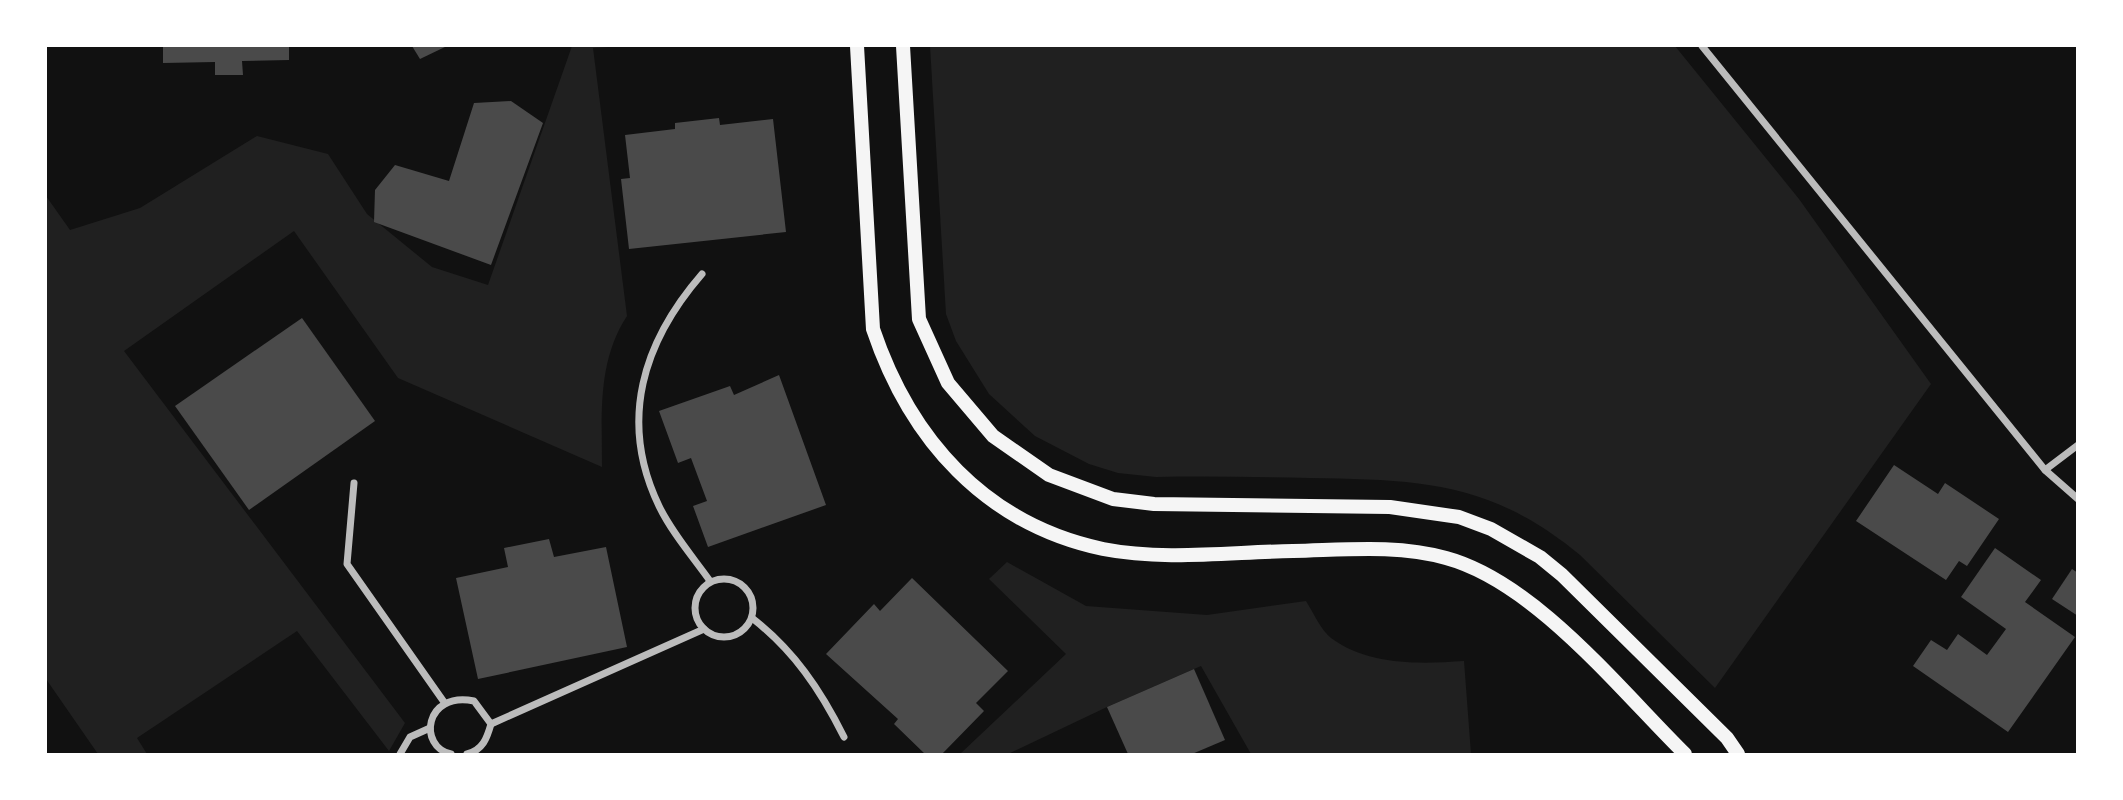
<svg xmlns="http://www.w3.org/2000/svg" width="2123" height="800" viewBox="0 0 2123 800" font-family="'Noto Sans',sans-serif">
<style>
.green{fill:#202020}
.building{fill:#4a4a4a}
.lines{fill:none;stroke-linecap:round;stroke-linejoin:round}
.minor{stroke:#bcbcbc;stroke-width:7}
.secondary{stroke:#f5f5f5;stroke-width:14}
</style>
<rect width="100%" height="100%" fill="#111"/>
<!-- green -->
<g class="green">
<path d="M 572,46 L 624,46 L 593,48 L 627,316 C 597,362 602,415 602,467 L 398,378 L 294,231 L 124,351 L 405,723 L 389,751 L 297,631 L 137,738 L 147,754 L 98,754 L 46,679 L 46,196 L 70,230 L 140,208 L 257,136 L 328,154 L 367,214 L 432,267 L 488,285 Z"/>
<path d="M 930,46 L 1675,46 L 1799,199 L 1931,384 L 1715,688 L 1580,555 C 1490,481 1421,480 1310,478 C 1259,477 1207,476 1156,477 L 1118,473 L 1089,464 L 1035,436 L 989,394 L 956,341 L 946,314 Z"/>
<path d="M 1007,562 L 1086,606 L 1207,615 L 1306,601 C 1313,612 1321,630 1331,638 C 1369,666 1420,664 1464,661 L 1471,754 L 1251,754 L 1201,666 L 1107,707 L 1008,754 L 960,754 L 1066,654 L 989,579 Z"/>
</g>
<!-- building -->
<g class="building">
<path d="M 163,46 L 289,46 L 289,60 L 242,61 L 243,75 L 215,75 L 215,62 L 163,63 Z"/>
<path d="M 412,46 L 447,46 L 420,59 Z"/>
<path d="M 511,101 L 543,123 L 491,265 L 374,222 L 375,190 L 395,165 L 449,181 L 474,103 Z"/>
<path d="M 719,118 L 720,125 L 773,119 L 786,232 L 629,249 L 621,179 L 630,178 L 625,135 L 675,129 L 675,123 Z"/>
<path d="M 302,318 L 375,421 L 249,510 L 175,406 Z"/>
<path d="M 779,375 L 826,505 L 708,547 L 693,506 L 707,501 L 691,458 L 678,463 L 659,411 L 730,386 L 734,395 Z"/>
<path d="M 1894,465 L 1938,494 L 1945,483 L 1999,519 L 1967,566 L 1959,561 L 1946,580 L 1856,521 Z"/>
<path d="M 549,539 L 554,557 L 606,547 L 627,647 L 478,679 L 456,578 L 508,567 L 504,548 Z"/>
<path d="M 1995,548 L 2041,580 L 2025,602 L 2075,637 L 2008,732 L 1913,666 L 1931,640 L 1947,650 L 1958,634 L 1987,655 L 2006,629 L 1961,597 Z"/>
<path d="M 2072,569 L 2078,573 L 2078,616 L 2052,599 Z"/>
<path d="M 912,578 L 1008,671 L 976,703 L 984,711 L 942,754 L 925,754 L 894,724 L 898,719 L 826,654 L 874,604 L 880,611 Z"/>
<path d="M 1194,669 L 1225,740 L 1192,754 L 1128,754 L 1107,707 Z"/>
</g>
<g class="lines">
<!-- minor -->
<g class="minor">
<path d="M 1702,46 L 2045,470 L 2078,499"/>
<path d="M 702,274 C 643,342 618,421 659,506 C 672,533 693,557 710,581"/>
<path d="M 2045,470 L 2078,445"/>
<path d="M 354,483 L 347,564 L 444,702"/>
<circle cx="724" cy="608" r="29"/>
<path d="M 752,618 C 794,651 820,689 844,737"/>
<path d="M 491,724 L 704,629"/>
<path d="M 400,754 L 410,737 L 430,728"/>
<path d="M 451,754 C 418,747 424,691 474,701 L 491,724 C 487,738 483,750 467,754"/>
</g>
<!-- secondary -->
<g class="secondary">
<path d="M 857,46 L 873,329 C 910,439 985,524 1103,549 C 1164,561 1231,552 1293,551 C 1343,550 1397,544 1446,558 C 1535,582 1620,690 1685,754"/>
<path d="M 903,46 L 919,319 L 948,383 L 993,436 L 1049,475 L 1113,499 L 1154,504 L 1390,507 L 1459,517 L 1491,529 L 1540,557 L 1562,575 L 1727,738 L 1738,754"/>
</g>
</g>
<!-- border -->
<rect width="2123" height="800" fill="none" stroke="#ffffff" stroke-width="94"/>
</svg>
